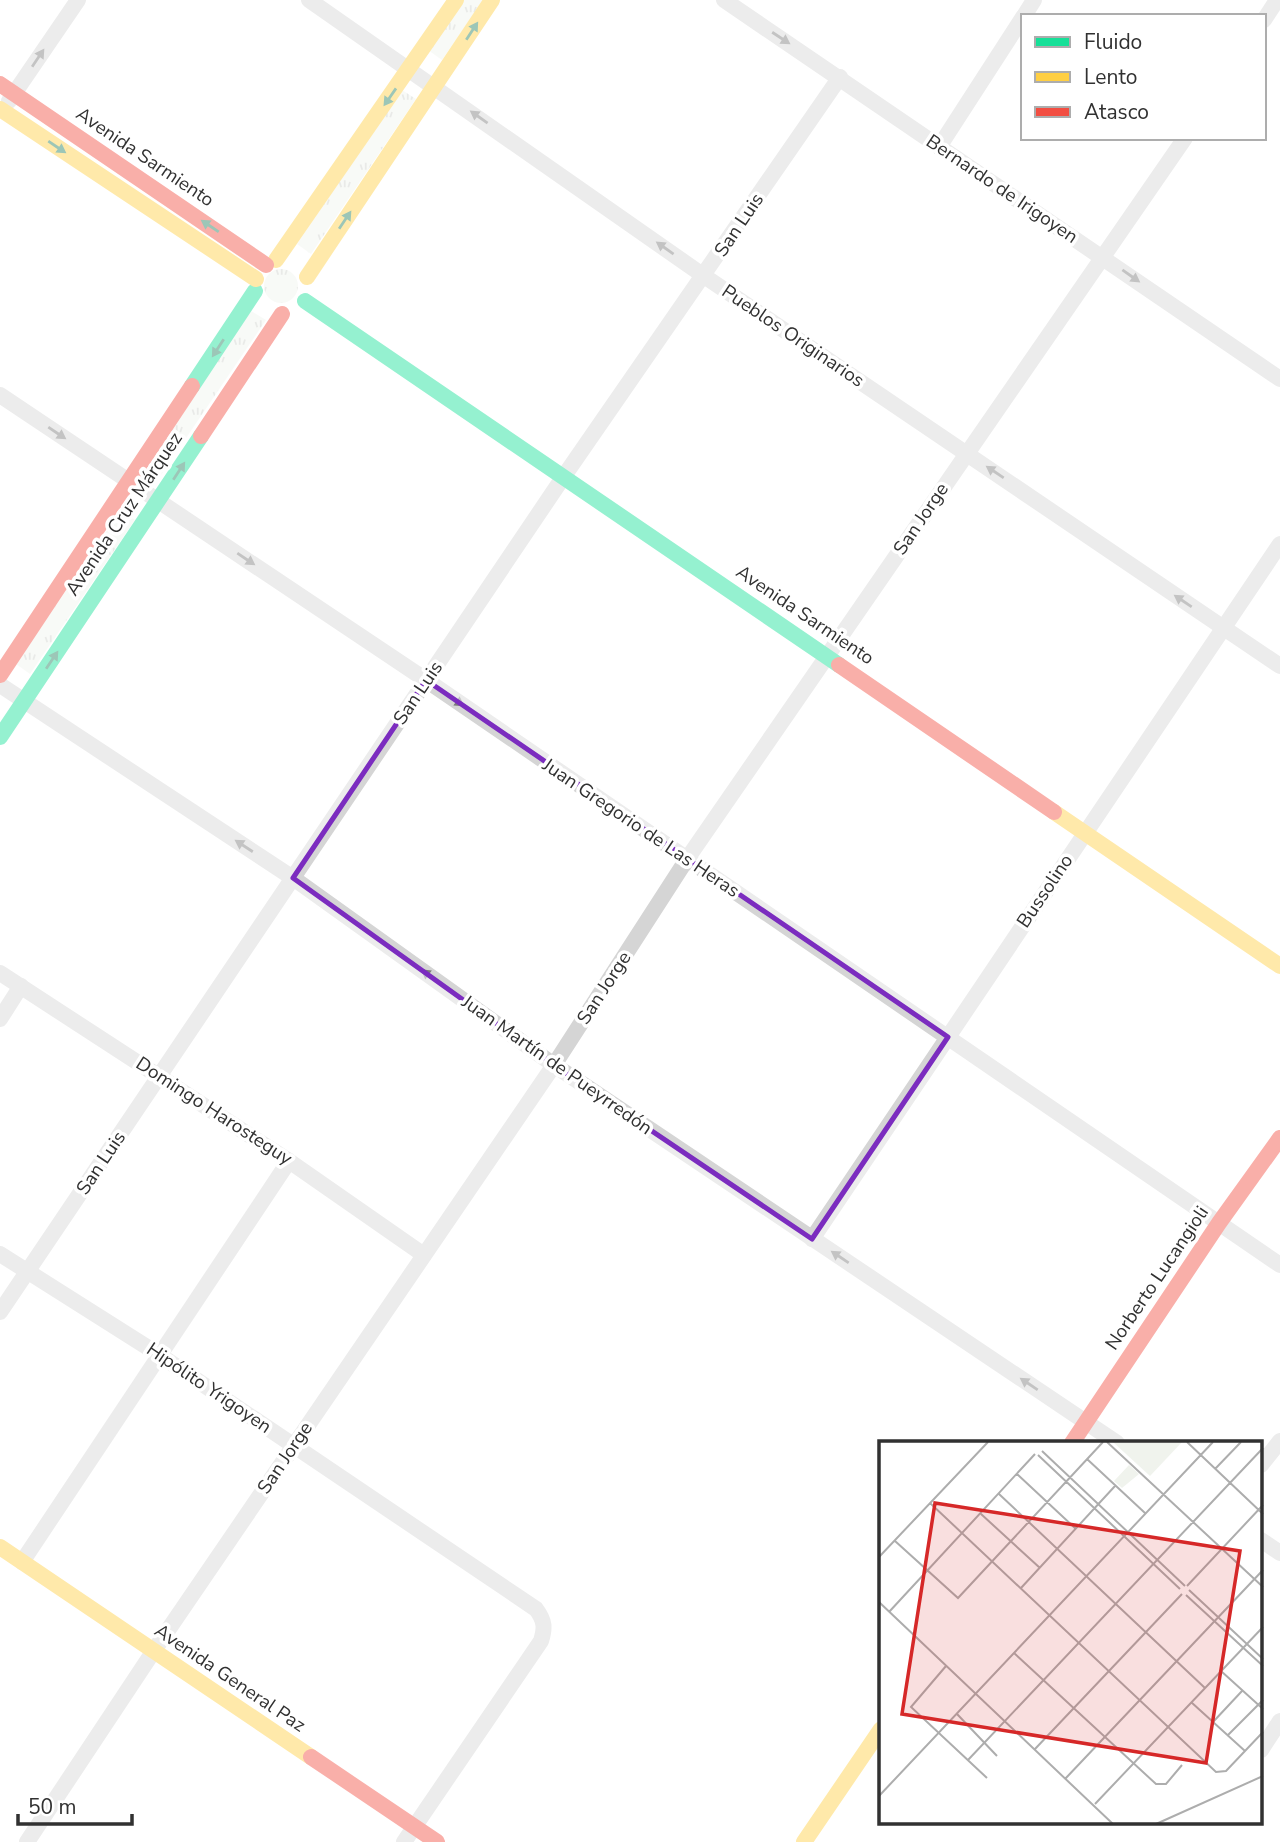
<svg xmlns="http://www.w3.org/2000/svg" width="1280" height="1842" viewBox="0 0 1280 1842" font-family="'Nunito Sans',sans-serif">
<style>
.grass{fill:url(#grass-tufts)}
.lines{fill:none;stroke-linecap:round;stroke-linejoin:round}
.street{stroke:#d5d5d5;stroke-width:16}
.fast{stroke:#16e098;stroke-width:16}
.slow{stroke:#ffcf43;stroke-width:16}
.jam{stroke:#f24e42;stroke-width:16}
.oneway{fill:#25805f}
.oneway2{fill:#7b7b7b}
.marked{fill:none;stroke:#7b2cbf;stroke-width:5;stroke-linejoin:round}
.labels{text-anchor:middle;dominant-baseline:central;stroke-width:7;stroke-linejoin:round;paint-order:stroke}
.street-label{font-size:19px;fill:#313131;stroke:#fff}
.inset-road{fill:none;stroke:#adadad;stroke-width:2}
.view{fill:#d62828;fill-opacity:0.15;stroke:#d62828;stroke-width:3.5}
.inset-edge{fill:none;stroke:#313131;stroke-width:3.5}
</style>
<defs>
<pattern id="grass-tufts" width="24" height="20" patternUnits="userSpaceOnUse" patternTransform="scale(1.75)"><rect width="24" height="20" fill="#f0f3ed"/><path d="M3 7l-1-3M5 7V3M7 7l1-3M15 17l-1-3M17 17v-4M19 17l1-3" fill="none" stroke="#ced1cc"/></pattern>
</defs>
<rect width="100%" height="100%" fill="#fff"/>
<!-- grass -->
<g class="grass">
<path d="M 462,0 L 483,0 L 442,60 L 428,50 Z"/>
<path d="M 402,90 L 416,99 L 311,254 L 297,244 Z"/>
<circle cx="281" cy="286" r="17"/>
<path d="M 251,311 L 266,320 L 161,475 L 146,465 Z"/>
<path d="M 121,510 L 135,520 L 30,674 L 16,664 Z"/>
</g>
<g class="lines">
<!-- street -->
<g class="street">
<path d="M 309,0 L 704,276 L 1280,666"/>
<path d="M 724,0 L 1280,379"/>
<path d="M 1024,16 L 1034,0"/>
<path d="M 1264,20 L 1277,0"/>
<path d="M 9,101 L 78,0"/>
<path d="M 939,147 L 1023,17"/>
<path d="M 0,395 L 426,680 L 1280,1265"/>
<path d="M 0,685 L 293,878 L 554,1065 L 1117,1443"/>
<path d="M 0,973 L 289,1161 L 424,1255"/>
<path d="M 0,1019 L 21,986"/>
<path d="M 812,1239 L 1280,544"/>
<path d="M 0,1254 L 158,1354 L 536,1609 C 545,1621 545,1628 541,1641 L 404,1842"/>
<path d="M 0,1312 L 562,479 L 840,77"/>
<path d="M 1261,1465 L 1280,1441"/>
<path d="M 1261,1540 L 1280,1553"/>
<path d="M 22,1562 L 289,1161"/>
<path d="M 1261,1750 L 1280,1721"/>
<path d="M 27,1842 L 153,1652 L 554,1065 L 687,859 L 1185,138"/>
</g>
<!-- fast -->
<g class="fast">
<path d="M 305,301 L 839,665"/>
<path d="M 192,386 L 255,291"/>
<path d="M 0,737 L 201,436"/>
</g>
<!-- slow -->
<g class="slow">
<path d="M 0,109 L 256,279"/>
<path d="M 276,260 L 456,0"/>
<path d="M 307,277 L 492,0"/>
<path d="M 1054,812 L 1280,966"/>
<path d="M 0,1547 L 311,1757"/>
<path d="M 804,1842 L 881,1729"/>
</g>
<!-- jam -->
<g class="jam">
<path d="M 0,84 L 266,265"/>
<path d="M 201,436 L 282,314"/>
<path d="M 839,665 L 1054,812"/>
<path d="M 0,675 L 192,386"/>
<path d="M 1072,1443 L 1219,1223 L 1280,1138"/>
<path d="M 311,1757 L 437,1842"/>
</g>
</g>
<!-- one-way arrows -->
<defs><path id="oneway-solid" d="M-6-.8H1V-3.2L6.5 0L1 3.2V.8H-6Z" transform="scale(1.75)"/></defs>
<g class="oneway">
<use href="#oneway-solid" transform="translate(472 31) rotate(-57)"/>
<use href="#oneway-solid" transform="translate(390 97) rotate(125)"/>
<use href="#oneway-solid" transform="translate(57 147) rotate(34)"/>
<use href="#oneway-solid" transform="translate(345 220) rotate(-56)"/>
<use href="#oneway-solid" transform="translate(210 226) rotate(-146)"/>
<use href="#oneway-solid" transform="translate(218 348) rotate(123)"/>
<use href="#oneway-solid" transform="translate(179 471) rotate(-57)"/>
<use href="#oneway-solid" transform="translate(52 660) rotate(-56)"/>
</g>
<g class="oneway2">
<use href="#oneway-solid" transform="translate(781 38) rotate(33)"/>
<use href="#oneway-solid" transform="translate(38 58) rotate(-56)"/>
<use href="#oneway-solid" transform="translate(479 117) rotate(-145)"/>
<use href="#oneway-solid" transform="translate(665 248) rotate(-145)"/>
<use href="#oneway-solid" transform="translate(1131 276) rotate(35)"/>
<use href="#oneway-solid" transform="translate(57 433) rotate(34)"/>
<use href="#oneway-solid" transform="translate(995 472) rotate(-146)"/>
<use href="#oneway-solid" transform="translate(246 559) rotate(34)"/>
<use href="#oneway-solid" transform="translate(1183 601) rotate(-146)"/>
<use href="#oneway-solid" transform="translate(455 700) rotate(34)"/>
<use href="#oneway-solid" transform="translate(244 846) rotate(-147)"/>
<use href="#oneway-solid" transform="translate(430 976) rotate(-144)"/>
<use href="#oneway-solid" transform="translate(840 1257) rotate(-146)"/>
<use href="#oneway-solid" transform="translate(1029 1384) rotate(-146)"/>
</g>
<!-- marked area -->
<path d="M0 0H1280V1842H0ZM 426,680 L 948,1037 L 812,1239 L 554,1065 L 293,878 Z" fill="#fff" fill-opacity=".55" fill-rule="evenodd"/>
<path class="marked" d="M 426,680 L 948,1037 L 812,1239 L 554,1065 L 293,878 Z"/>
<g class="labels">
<!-- street labels -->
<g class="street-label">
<text transform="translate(145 157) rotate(34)">Avenida Sarmiento</text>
<text transform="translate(1002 189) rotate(34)">Bernardo de Irigoyen</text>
<text transform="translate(739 225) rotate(-56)">San Luis</text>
<text transform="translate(793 336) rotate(34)">Pueblos Originarios</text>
<text transform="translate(124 514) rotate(-56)">Avenida Cruz Márquez</text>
<text transform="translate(921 519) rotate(-56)">San Jorge</text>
<text transform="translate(805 615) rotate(34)">Avenida Sarmiento</text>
<text transform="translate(418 693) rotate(-56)">San Luis</text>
<text transform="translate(641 828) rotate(34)">Juan Gregorio de Las Heras</text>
<text transform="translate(1045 891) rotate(-56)">Bussolino</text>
<text transform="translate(604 988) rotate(-57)">San Jorge</text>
<text transform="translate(557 1065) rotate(35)">Juan Martín de Pueyrredón</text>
<text transform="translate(214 1111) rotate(33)">Domingo Harosteguy</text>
<text transform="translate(101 1163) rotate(-56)">San Luis</text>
<text transform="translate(1157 1278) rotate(-56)">Norberto Lucangioli</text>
<text transform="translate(209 1388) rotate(34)">Hipólito Yrigoyen</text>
<text transform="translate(285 1458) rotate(-56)">San Jorge</text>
<text transform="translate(230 1678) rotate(34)">Avenida General Paz</text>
</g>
</g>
<!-- overview -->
<g transform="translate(879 1441)">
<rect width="383" height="383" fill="#fff"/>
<path d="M 250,24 L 260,33 L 243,47 L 235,40 Z" fill="#f0f3ed"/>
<path d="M 234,1 L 303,1 L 271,35 Z" fill="#f0f3ed"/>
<path class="inset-road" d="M 228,1 L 384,146M 308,1 L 384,73M 163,10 L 306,145M 159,14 L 301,148M 208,18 L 266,72M 336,28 L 362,1M 138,33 L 197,88M 120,53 L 326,247M 51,62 L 337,331 L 347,330 L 384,291M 102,73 L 161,127M 16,100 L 79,157 L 224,1M 0,116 L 109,1M 308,145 L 384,64M 142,147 L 236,45M 310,149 L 384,218M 307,154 L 384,225M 0,161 L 234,383M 10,171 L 156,13M 135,212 L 277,343 L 287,343 L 303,324M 67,225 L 32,266 L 108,337M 342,230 L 384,268M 312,261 L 366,310M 78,273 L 118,315M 334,281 L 363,250M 348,295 L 384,259M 156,308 L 303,153M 89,319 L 384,7M 186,338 L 384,129M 0,355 L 334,1M 216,363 L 384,186M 277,383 L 384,335"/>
<path class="view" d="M 56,62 L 361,110 L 327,322 L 23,273 Z"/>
<rect width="383" height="383" class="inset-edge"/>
</g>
<!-- legend -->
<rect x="1021" y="14" width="245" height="126" fill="#ffffff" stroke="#adadad" stroke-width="2"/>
<rect x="1035" y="37" width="35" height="10" fill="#16e098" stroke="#adadad" stroke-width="2"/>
<text x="1084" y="49" font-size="21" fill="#313131">Fluido</text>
<rect x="1035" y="72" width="35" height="10" fill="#ffcf43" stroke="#adadad" stroke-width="2"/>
<text x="1084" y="84" font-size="21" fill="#313131">Lento</text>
<rect x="1035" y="107" width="35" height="10" fill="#f24e42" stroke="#adadad" stroke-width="2"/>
<text x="1084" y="119" font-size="21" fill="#313131">Atasco</text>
<!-- scale -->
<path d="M18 1814v10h114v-10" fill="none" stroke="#313131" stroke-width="3.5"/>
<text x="28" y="1814" font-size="21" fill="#313131" stroke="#ffffff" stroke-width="5" paint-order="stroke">50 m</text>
</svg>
